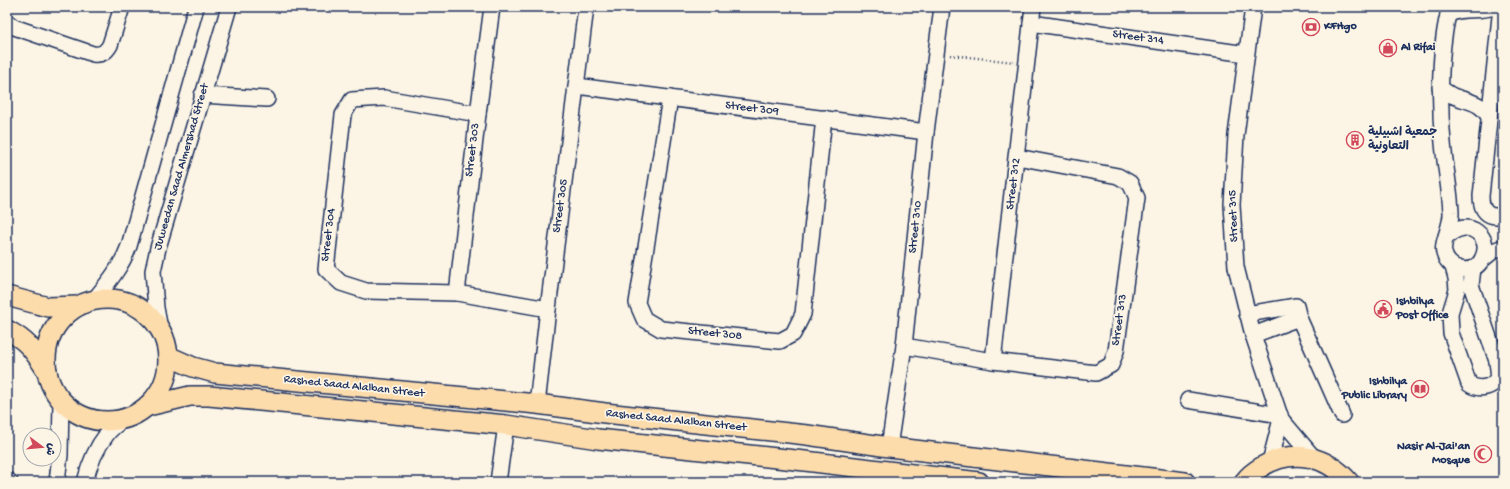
<svg xmlns="http://www.w3.org/2000/svg" width="1510" height="489" viewBox="0 0 1510 489" font-family="'Gochi Hand','Playpen Sans Arabic',sans-serif">
<style>
.lines{fill:none;stroke-linecap:round;stroke-linejoin:round}
.minor-casing{stroke:#1b2f5e;stroke-width:18}
.major-casing{stroke:#1b2f5e;stroke-width:22}
.path{stroke:#1b2f5e;stroke-width:2.5;stroke-dasharray:1 3;stroke-linecap:butt}
.minor{stroke:#fcf5e5;stroke-width:15}
.major{stroke:#fddcac;stroke-width:19}
.labels{text-anchor:middle;dominant-baseline:central;stroke-width:3.5;stroke-linejoin:round;paint-order:stroke}
.poi-label{font-size:12px;font-weight:bold;fill:#1b2f5e;stroke:#fcf5e5;text-anchor:start}
.street-label{font-size:12px;fill:#1b2f5e;stroke:#fcf5e5}
</style>
<rect width="100%" height="100%" fill="#fcf5e5"/>
<filter id="ink" filterUnits="userSpaceOnUse"><feTurbulence type="fractalNoise" baseFrequency=".025" numOctaves="2"/><feDisplacementMap in="SourceGraphic" scale="8" xChannelSelector="R" yChannelSelector="G"/><feConvolveMatrix kernelMatrix="1 2 1 2 8 2 1 2 1" color-interpolation-filters="sRGB"/></filter>
<g filter="url(#ink)">
<g class="lines">
<defs>
<g id="minor">
<path d="M 1253,7 L 1236,135 L 1232,205 L 1236,267 L 1253,335 L 1281,419 L 1314,458"/>
<path d="M 1501,7 L 1481,196 C 1481,210 1487,219 1503,215"/>
<path d="M 1448,15 C 1462,6 1478,13 1493,7"/>
<path d="M 7,22 L 14,27 L 93,54 C 102,55 106,52 110,45 L 122,7"/>
<path d="M 1031,23 L 1246,54"/>
<path d="M 577,86 L 926,132"/>
<path d="M 1440,87 C 1456,104 1479,96 1489,117"/>
<path d="M 202,95 L 267,99"/>
<path d="M 670,98 L 637,303 L 644,319 L 661,329 L 780,341 L 793,334 L 803,314 L 824,118"/>
<path d="M 478,114 L 384,98 L 352,100 L 343,115 L 326,269 L 341,283 L 366,291 L 457,293 L 548,309"/>
<path d="M 1447,237 C 1467,215 1496,238 1481,261 C 1472,276 1448,270 1444,253 C 1441,242 1452,226 1451,212 C 1450,189 1445,166 1443,143 C 1439,103 1439,46 1450,7"/>
<path d="M 1482,260 L 1493,251 L 1503,247"/>
<path d="M 1453,267 L 1456,278 L 1457,290 L 1450,313 L 1451,333 L 1469,384 C 1479,391 1495,388 1498,375 C 1499,371 1497,365 1497,361 L 1471,285 L 1473,268"/>
<path d="M 457,293 L 478,114 L 492,7"/>
<path d="M 94,300 C 108,283 122,266 129,246 L 196,7"/>
<path d="M 1247,314 L 1296,306 L 1299,318 L 1342,415"/>
<path d="M 160,329 L 156,308 L 153,271 L 158,248 L 229,7"/>
<path d="M 1253,335 L 1299,318"/>
<path d="M 904,346 L 993,361 L 1096,373 L 1111,365 L 1116,351 L 1137,198 L 1130,183 L 1118,176 L 1017,157"/>
<path d="M 993,361 L 1033,7"/>
<path d="M 1188,400 L 1280,415"/>
<path d="M 537,404 L 548,309 L 586,7"/>
<path d="M 889,447 L 904,346 L 926,132 L 942,7"/>
<path d="M 1270,462 L 1281,419"/>
<path d="M 7,480 L 10,482"/>
<path d="M 57,482 L 60,455 L 61,401"/>
<path d="M 85,482 C 89,465 96,448 107,434 C 111,428 118,424 123,419"/>
<path d="M 498,482 L 506,425"/>
</g>
<g id="major">
<path d="M 7,296 L 48,307 L 78,306"/>
<circle cx="107" cy="360" r="61"/>
<path d="M 7,330 C 28,341 34,351 47,371"/>
<path d="M 168,356 L 193,367 L 215,373 L 537,404 L 605,413 L 807,435 L 889,447 L 1185,482"/>
<path d="M 148,406 L 190,396 L 209,396 L 506,425 L 598,439 L 805,461 L 979,482"/>
<path d="M 1244,482 C 1249,475 1256,470 1263,466 C 1293,448 1327,456 1349,482"/>
</g>
</defs>
<!-- minor casing -->
<use href="#minor" class="minor-casing"/>
<!-- major casing -->
<use href="#major" class="major-casing"/>
<!-- path -->
<g class="path">
<path d="M 1002,7 L 1020,9"/>
<path d="M 950,55 L 1014,62"/>
</g>
<!-- minor -->
<use href="#minor" class="minor"/>
<!-- major -->
<use href="#major" class="major"/>
</g>
</g>
<!-- icons -->
<defs>
<symbol id="bank-ring" viewBox="-11 -11 22 22"><circle r="9.5" fill="#fcf5e5" stroke="#d1495b" stroke-width="1.5"/><path d="M-6-4H6V4H-6ZM0-2.3a2.3 2.3 0 1 0 0 4.6a2.3 2.3 0 1 0 0-4.6Z" fill="#d1495b"/></symbol>
<symbol id="shop-ring" viewBox="-11 -11 22 22"><circle r="9.5" fill="#fcf5e5" stroke="#d1495b" stroke-width="1.5"/><path d="M-5-2.5h2.3a2.7 3.5 0 0 1 5.4 0H5L5.5 6h-11ZM-1.5-2.5h3a1.5 2.3 0 0 0-3 0Z" fill="#d1495b"/></symbol>
<symbol id="building-ring" viewBox="-11 -11 22 22"><circle r="9.5" fill="#fcf5e5" stroke="#d1495b" stroke-width="1.5"/><path d="M-4-6H4V6H1V3H-1V6H-4ZM-2.5-4.3h1.7v1.8h-1.7ZM.8-4.3h1.7v1.8H.8ZM-2.5-1h1.7V.8h-1.7ZM.8-1h1.7V.8H.8Z" fill="#d1495b"/></symbol>
<symbol id="civic-ring" viewBox="-11 -11 22 22"><circle r="9.5" fill="#fcf5e5" stroke="#d1495b" stroke-width="1.5"/><path d="M-.6-6.5H3V-4.5H.6V-3L4-1V1h2V6H-6V1h2V-1L-.6-3ZM-1.2 2.5V6h2.4V2.5Z" fill="#d1495b"/></symbol>
<symbol id="library-ring" viewBox="-11 -11 22 22"><circle r="9.5" fill="#fcf5e5" stroke="#d1495b" stroke-width="1.5"/><path d="M-6-4Q-3-5.5-.7-3.5V5Q-3 3-6 4ZM6-4Q3-5.5 .7-3.5V5Q3 3 6 4Z" fill="#d1495b"/></symbol>
<symbol id="mosque-ring" viewBox="-11 -11 22 22"><circle r="9.5" fill="#fcf5e5" stroke="#d1495b" stroke-width="1.5"/><path d="M3.5-4.9A6 6 0 1 0 3.5 4.9A5 5 0 1 1 3.5-4.9Z" fill="#d1495b"/></symbol>
</defs>
<g fill-rule="evenodd">
<use href="#bank-ring" x="1301" y="17" width="20" height="20"/>
<use href="#shop-ring" x="1378" y="38" width="20" height="20"/>
<use href="#building-ring" x="1345" y="130" width="20" height="20"/>
<use href="#civic-ring" x="1373" y="299" width="20" height="20"/>
<use href="#library-ring" x="1410" y="379" width="20" height="20"/>
<use href="#mosque-ring" x="1473" y="444" width="20" height="20"/>
</g>
<g class="labels">
<!-- poi labels -->
<g class="poi-label">
<text x="1324" y="27">KFHgo</text>
<text x="1401" y="48">Al Rifai</text>
<text x="1368" y="133">جمعية اشبيلية<tspan x="1368" dy="14">التعاونية</tspan></text>
<text x="1396" y="302">Ishbilya<tspan x="1396" dy="14">Post Office</tspan></text>
<text x="1407" y="382" text-anchor="end">Ishbilya<tspan x="1407" dy="14">Public Library</tspan></text>
<text x="1470" y="447" text-anchor="end">Nasir Al-Jai'an<tspan x="1470" dy="14">Mosque</tspan></text>
</g>
<!-- street labels -->
<g class="street-label">
<text transform="translate(1138 38) rotate(8)">Street 314</text>
<text transform="translate(752 109) rotate(7)">Street 309</text>
<text transform="translate(473 150) rotate(-83)">Street 303</text>
<text transform="translate(182 167) rotate(-74)">Juweedan Saad Almershad Street</text>
<text transform="translate(1014 184) rotate(-83)">Street 312</text>
<text transform="translate(561 206) rotate(-82)">Street 305</text>
<text transform="translate(1234 216) rotate(-92)">Street 315</text>
<text transform="translate(916 227) rotate(-84)">Street 310</text>
<text transform="translate(329 235) rotate(-83)">Street 304</text>
<text transform="translate(1120 320) rotate(-82)">Street 313</text>
<text transform="translate(715 334) rotate(6)">Street 308</text>
<text transform="translate(354 387) rotate(6)">Rashed Saad Alalban Street</text>
<text transform="translate(676 421) rotate(6)">Rashed Saad Alalban Street</text>
</g>
</g>
<!-- margin -->
<rect width="1510" height="489" fill="none" stroke="#fcf5e5" stroke-width="24"/>
<rect x="12" y="12" width="1486" height="465" fill="none" stroke="#1b2f5e" stroke-width="1.5" filter="url(#ink)"/>
<!-- north arrow -->
<g transform="translate(42 447) rotate(106)"><circle r="19" fill="#fcf5e5" stroke="#a2a6af"/>
<path d="M0-3L7 15L0 10L-7 15Z" fill="#d1495b"/>
<text y="-6" font-size="11" font-weight="bold" text-anchor="middle" fill="#1b2f5e">ش</text>
</g>
</svg>
